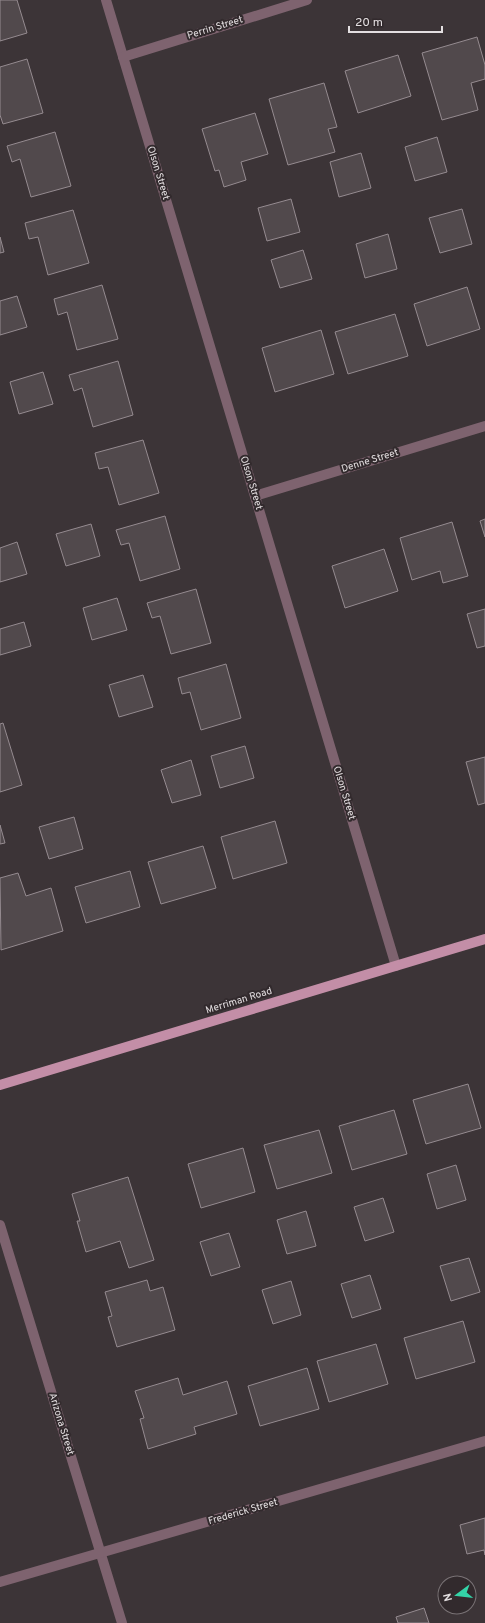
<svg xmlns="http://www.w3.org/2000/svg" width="485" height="1623" viewBox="0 0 485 1623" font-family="Overpass,sans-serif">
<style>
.building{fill:#51494c;stroke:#958b90}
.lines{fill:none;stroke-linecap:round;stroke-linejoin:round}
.minor{stroke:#7e636f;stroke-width:10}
.major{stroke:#c38ea7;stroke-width:10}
.labels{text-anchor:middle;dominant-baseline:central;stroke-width:4;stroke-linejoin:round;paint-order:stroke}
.street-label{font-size:10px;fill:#e4dfe1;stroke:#322a2d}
</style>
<rect width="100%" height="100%" fill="#3c3437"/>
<!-- building -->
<g class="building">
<path d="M 0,0 L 17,0 L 27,33 L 0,41 Z"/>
<path d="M 477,37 L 485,65 L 485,79 L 471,83 L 478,110 L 442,120 L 422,53 Z"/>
<path d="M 398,55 L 411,96 L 358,113 L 345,71 Z"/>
<path d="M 27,59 L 43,113 L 3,124 L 0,115 L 0,67 Z"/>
<path d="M 324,83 L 337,127 L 328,129 L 335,152 L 288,165 L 269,99 Z"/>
<path d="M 255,113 L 268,154 L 241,162 L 246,180 L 224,187 L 219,170 L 215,171 L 202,129 Z"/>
<path d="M 55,132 L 71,186 L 31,197 L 20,159 L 12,162 L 7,146 Z"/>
<path d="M 437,137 L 447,172 L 415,181 L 405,147 Z"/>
<path d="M 361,153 L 371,188 L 339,197 L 330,162 Z"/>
<path d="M 291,199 L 300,232 L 267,241 L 258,208 Z"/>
<path d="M 462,209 L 472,244 L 440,253 L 429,218 Z"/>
<path d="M 73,210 L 89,263 L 48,275 L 38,237 L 29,239 L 25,223 Z"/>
<path d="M 388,234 L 397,269 L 365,278 L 356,244 Z"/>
<path d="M 0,237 L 4,252 L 0,253 Z"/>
<path d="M 303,250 L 312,279 L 280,288 L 271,260 Z"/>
<path d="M 102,285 L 118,339 L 77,350 L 67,312 L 58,315 L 54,299 Z"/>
<path d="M 467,287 L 480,329 L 427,346 L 414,304 Z"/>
<path d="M 17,296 L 27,327 L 0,335 L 0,301 Z"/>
<path d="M 395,314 L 408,356 L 348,374 L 335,332 Z"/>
<path d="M 321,330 L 334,374 L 275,392 L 262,348 Z"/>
<path d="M 118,361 L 133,415 L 93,427 L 82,388 L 74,391 L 69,375 Z"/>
<path d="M 43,372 L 53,404 L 19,414 L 10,382 Z"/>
<path d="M 143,440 L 159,493 L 119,505 L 108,467 L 99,469 L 95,453 Z"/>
<path d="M 165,516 L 180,569 L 140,581 L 129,543 L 121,545 L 116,530 Z"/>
<path d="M 485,519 L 485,537 L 480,521 Z"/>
<path d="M 452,522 L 468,576 L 443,583 L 440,571 L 412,580 L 400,538 Z"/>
<path d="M 91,524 L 100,556 L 66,566 L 56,534 Z"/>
<path d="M 17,542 L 27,574 L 0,582 L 0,548 Z"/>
<path d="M 384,549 L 398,591 L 345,608 L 332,566 Z"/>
<path d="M 196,589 L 211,643 L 171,654 L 160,616 L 152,618 L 147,603 Z"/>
<path d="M 117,598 L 127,630 L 92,640 L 83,608 Z"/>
<path d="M 485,609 L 485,646 L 477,648 L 467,614 Z"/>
<path d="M 24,622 L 31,646 L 0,655 L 0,629 Z"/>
<path d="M 226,664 L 241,718 L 201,730 L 190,692 L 182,694 L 178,678 Z"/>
<path d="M 143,675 L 153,707 L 119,717 L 109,685 Z"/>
<path d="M 3,723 L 22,785 L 0,792 L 0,724 Z"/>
<path d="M 245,746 L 254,778 L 220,788 L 211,756 Z"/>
<path d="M 485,757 L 485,803 L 478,805 L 466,762 Z"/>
<path d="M 191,760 L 201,795 L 172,803 L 161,770 Z"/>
<path d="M 74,817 L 83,849 L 49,859 L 39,827 Z"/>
<path d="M 275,821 L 287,863 L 233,879 L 221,837 Z"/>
<path d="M 0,825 L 5,843 L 0,844 Z"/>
<path d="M 203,846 L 216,888 L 161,904 L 148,862 Z"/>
<path d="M 130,871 L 140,907 L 86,923 L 75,887 Z"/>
<path d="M 18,873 L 26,896 L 51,888 L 63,931 L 1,950 L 0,878 Z"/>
<path d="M 468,1084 L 481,1128 L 426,1144 L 413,1100 Z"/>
<path d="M 394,1110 L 407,1154 L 352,1170 L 339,1126 Z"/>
<path d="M 319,1130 L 332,1173 L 277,1189 L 264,1145 Z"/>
<path d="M 243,1148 L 255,1192 L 201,1208 L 188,1164 Z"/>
<path d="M 456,1165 L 466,1200 L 437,1209 L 427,1174 Z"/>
<path d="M 128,1177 L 154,1260 L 129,1268 L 120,1241 L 86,1252 L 77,1221 L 80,1221 L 72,1194 Z"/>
<path d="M 383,1198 L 394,1232 L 365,1241 L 354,1207 Z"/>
<path d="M 306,1211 L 316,1246 L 287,1254 L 277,1220 Z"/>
<path d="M 229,1233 L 240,1267 L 211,1276 L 200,1242 Z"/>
<path d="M 469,1258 L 480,1292 L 451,1301 L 440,1266 Z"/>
<path d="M 370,1275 L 381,1309 L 352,1318 L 341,1284 Z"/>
<path d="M 147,1280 L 150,1291 L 163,1287 L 175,1330 L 117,1347 L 108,1317 L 112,1316 L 105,1292 Z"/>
<path d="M 291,1281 L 301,1315 L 273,1324 L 262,1290 Z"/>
<path d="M 463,1321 L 475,1362 L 416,1379 L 404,1338 Z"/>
<path d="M 376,1344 L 388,1384 L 329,1402 L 317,1361 Z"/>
<path d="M 307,1368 L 319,1409 L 260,1426 L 248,1386 Z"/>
<path d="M 178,1378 L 183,1395 L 227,1381 L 237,1414 L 194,1427 L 196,1434 L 148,1449 L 140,1419 L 144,1418 L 135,1391 Z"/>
<path d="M 485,1518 L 485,1555 L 484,1550 L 467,1554 L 460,1525 Z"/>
<path d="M 424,1608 L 429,1623 L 398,1623 L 396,1617 Z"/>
</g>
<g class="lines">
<!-- minor -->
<g class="minor">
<path d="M 106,0 L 396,966"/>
<path d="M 123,57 L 307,0"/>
<path d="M 255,496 L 485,426"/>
<path d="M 0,1225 L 122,1623"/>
<path d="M 0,1582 L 485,1441"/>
</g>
<!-- major -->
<path class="major" d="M 0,1085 L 485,939"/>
</g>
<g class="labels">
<!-- street labels -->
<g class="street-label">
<text transform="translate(215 28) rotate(-17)">Perrin Street</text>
<text transform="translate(158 173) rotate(73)">Olson Street</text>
<text transform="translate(370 461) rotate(-17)">Denne Street</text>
<text transform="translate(251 483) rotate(73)">Olson Street</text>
<text transform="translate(344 793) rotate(73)">Olson Street</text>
<text transform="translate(239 1001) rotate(-17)">Merriman Road</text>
<text transform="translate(61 1424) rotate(73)">Arizona Street</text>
<text transform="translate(243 1512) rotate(-16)">Frederick Street</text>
</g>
</g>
<!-- north arrow -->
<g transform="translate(457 1595) rotate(255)"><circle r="19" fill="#322a2d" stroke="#797275"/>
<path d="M0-3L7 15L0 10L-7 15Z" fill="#34d4a8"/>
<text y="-6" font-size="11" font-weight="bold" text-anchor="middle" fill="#e4dfe1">N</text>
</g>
<!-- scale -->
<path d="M349 26v6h93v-6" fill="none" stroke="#e4dfe1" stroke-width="2"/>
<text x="355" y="26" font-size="12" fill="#e4dfe1" stroke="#322a2d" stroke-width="3" paint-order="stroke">20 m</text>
</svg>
